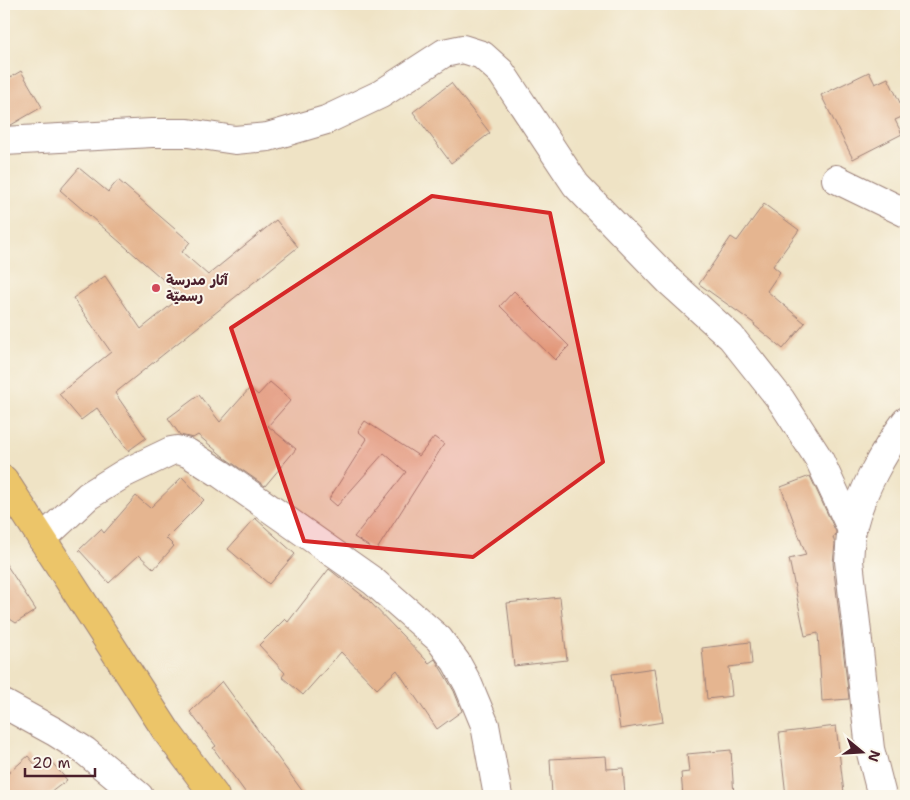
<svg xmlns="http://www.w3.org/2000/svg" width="910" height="800" viewBox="0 0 910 800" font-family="'Shantell Sans','Playpen Sans Arabic',sans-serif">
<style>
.building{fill:#e5b590}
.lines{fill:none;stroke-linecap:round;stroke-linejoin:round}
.minor-casing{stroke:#9c8178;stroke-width:30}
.major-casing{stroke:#9c8178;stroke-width:30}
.minor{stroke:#fff;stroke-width:28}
.major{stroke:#ecc569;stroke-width:28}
.marked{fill:#d62828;fill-opacity:0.2;stroke:#d62828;stroke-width:4;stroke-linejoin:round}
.poi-dot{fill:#d1495b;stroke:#fbf7ec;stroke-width:2}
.labels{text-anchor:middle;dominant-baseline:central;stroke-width:4;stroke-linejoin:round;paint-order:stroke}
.poi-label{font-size:14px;font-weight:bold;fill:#4a1f2b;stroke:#fbf7ec;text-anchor:start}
</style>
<rect width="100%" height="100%" fill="#fbf7ec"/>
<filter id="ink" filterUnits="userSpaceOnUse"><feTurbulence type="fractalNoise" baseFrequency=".02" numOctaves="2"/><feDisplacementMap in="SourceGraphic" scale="10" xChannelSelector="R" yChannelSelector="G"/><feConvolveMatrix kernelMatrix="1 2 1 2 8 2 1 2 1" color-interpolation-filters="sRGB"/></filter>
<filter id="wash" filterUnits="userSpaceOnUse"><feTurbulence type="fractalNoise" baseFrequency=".0096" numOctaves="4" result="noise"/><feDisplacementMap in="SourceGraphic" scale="20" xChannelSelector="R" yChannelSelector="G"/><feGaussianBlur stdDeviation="1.12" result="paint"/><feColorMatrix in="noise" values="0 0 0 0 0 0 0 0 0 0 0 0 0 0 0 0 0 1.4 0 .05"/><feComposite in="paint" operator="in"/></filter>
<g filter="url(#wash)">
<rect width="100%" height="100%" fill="#efe3c5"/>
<g id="blocks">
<!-- building -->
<g class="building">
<path d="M 21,71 L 42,107 L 11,125 L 4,125 L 4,81 Z"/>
<path d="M 869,72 L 875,84 L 888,78 L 906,115 L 895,120 L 902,134 L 853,159 L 821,95 Z"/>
<path d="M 451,83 L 490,133 L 451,163 L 413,112 Z"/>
<path d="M 79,168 L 108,192 L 118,180 L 190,242 L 182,252 L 208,275 L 276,220 L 298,247 L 115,393 L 146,438 L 128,451 L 97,408 L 81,420 L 59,394 L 111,352 L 73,298 L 105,276 L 141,329 L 182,296 L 60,190 Z"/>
<path d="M 764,204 L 799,230 L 773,266 L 780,272 L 767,291 L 805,323 L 783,349 L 754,325 L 755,324 L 699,284 L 731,237 L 737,241 Z"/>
<path d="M 514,291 L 569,346 L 555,360 L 500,306 Z"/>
<path d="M 270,382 L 291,400 L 268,426 L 296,449 L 265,486 L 225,458 L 198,435 L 193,438 L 180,435 L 168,418 L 199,395 L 220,422 L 250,388 L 258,395 Z"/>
<path d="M 365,421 L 419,456 L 434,437 L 444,444 L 376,551 L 354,537 L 406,472 L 384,453 L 337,506 L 329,499 L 367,439 L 358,431 Z"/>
<path d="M 810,476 L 836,532 L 835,536 L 833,537 L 835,544 L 833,563 L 849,699 L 822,701 L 818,633 L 805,636 L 789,559 L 806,555 L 781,487 Z"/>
<path d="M 182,477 L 204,500 L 166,538 L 174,546 L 154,569 L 139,555 L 109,583 L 79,550 L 101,529 L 104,533 L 136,496 L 150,508 Z"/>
<path d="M 255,518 L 295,554 L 269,584 L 228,549 Z"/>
<path d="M 4,561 L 36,610 L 16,623 L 4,615 Z"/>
<path d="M 329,569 L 368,600 L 429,663 L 435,659 L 454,691 L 462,711 L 437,729 L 397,670 L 377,689 L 341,652 L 303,695 L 282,677 L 285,673 L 259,645 L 285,619 L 288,622 Z"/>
<path d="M 560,597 L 567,660 L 514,666 L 507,603 Z"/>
<path d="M 750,642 L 752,664 L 729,667 L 732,696 L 707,699 L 702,648 Z"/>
<path d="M 655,668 L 663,722 L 620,729 L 612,674 Z"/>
<path d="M 222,681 L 306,796 L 248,796 L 213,748 L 216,746 L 190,712 Z"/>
<path d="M 836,726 L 844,793 L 816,796 L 786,796 L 779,733 Z"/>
<path d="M 731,750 L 734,796 L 683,796 L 681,773 L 689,772 L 687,754 Z"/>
<path d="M 28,756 L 38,768 L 49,759 L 67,780 L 46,796 L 4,796 L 4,777 Z"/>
<path d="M 606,756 L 607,769 L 623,768 L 625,795 L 552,796 L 550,759 Z"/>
</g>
</g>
</g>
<g filter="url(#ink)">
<use href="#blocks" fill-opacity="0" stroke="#9c8178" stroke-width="1"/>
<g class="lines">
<defs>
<g id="minor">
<path d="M 4,141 L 152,133 L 188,133 L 235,140 L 268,137 L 326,120 L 381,94 L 444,53 L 463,49 L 482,55 L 501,72 L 576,185 L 669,281 L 731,337 L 781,400 L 819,459 L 852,530"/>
<path d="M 836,179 L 906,213"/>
<path d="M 42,539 L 88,496 L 125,473 L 171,451 L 177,450 L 188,453 L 221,474 L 373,581 L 439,639 L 456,662 L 468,684 L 485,725 L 498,796"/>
<path d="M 4,704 L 55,732 L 85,751 L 139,796"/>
<path d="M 882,796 L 870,749 L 849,561 C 850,551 850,539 852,529 C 861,492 883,452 906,421"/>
</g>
<path id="major" d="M 4,480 L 167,732 L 215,796"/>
</defs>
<!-- minor casing -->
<use href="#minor" class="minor-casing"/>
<!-- major casing -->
<use href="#major" class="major-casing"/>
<!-- minor -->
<use href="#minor" class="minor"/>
<!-- major -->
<use href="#major" class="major"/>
</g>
</g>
<!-- marked area -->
<path class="marked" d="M 432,196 L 550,213 L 603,462 L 473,557 L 304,541 L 231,328 Z"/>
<!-- markers -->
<circle class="poi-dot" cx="156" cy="288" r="5"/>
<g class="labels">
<!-- poi labels -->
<g class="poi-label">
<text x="166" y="280">آثار مدرسة<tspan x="166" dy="16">رسميّة</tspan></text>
</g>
</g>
<!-- margin -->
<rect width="910" height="800" fill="none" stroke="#fbf7ec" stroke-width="20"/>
<!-- north arrow -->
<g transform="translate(862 752) rotate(108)" stroke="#fbf7ec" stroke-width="4" paint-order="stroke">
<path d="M0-4L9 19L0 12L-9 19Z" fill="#4a1f2b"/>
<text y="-8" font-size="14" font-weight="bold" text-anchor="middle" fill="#4a1f2b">N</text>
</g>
<!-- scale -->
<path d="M25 768v8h70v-8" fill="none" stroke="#4a1f2b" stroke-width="2.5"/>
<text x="32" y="768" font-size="15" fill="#4a1f2b" stroke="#fbf7ec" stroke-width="4" paint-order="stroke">20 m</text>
</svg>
